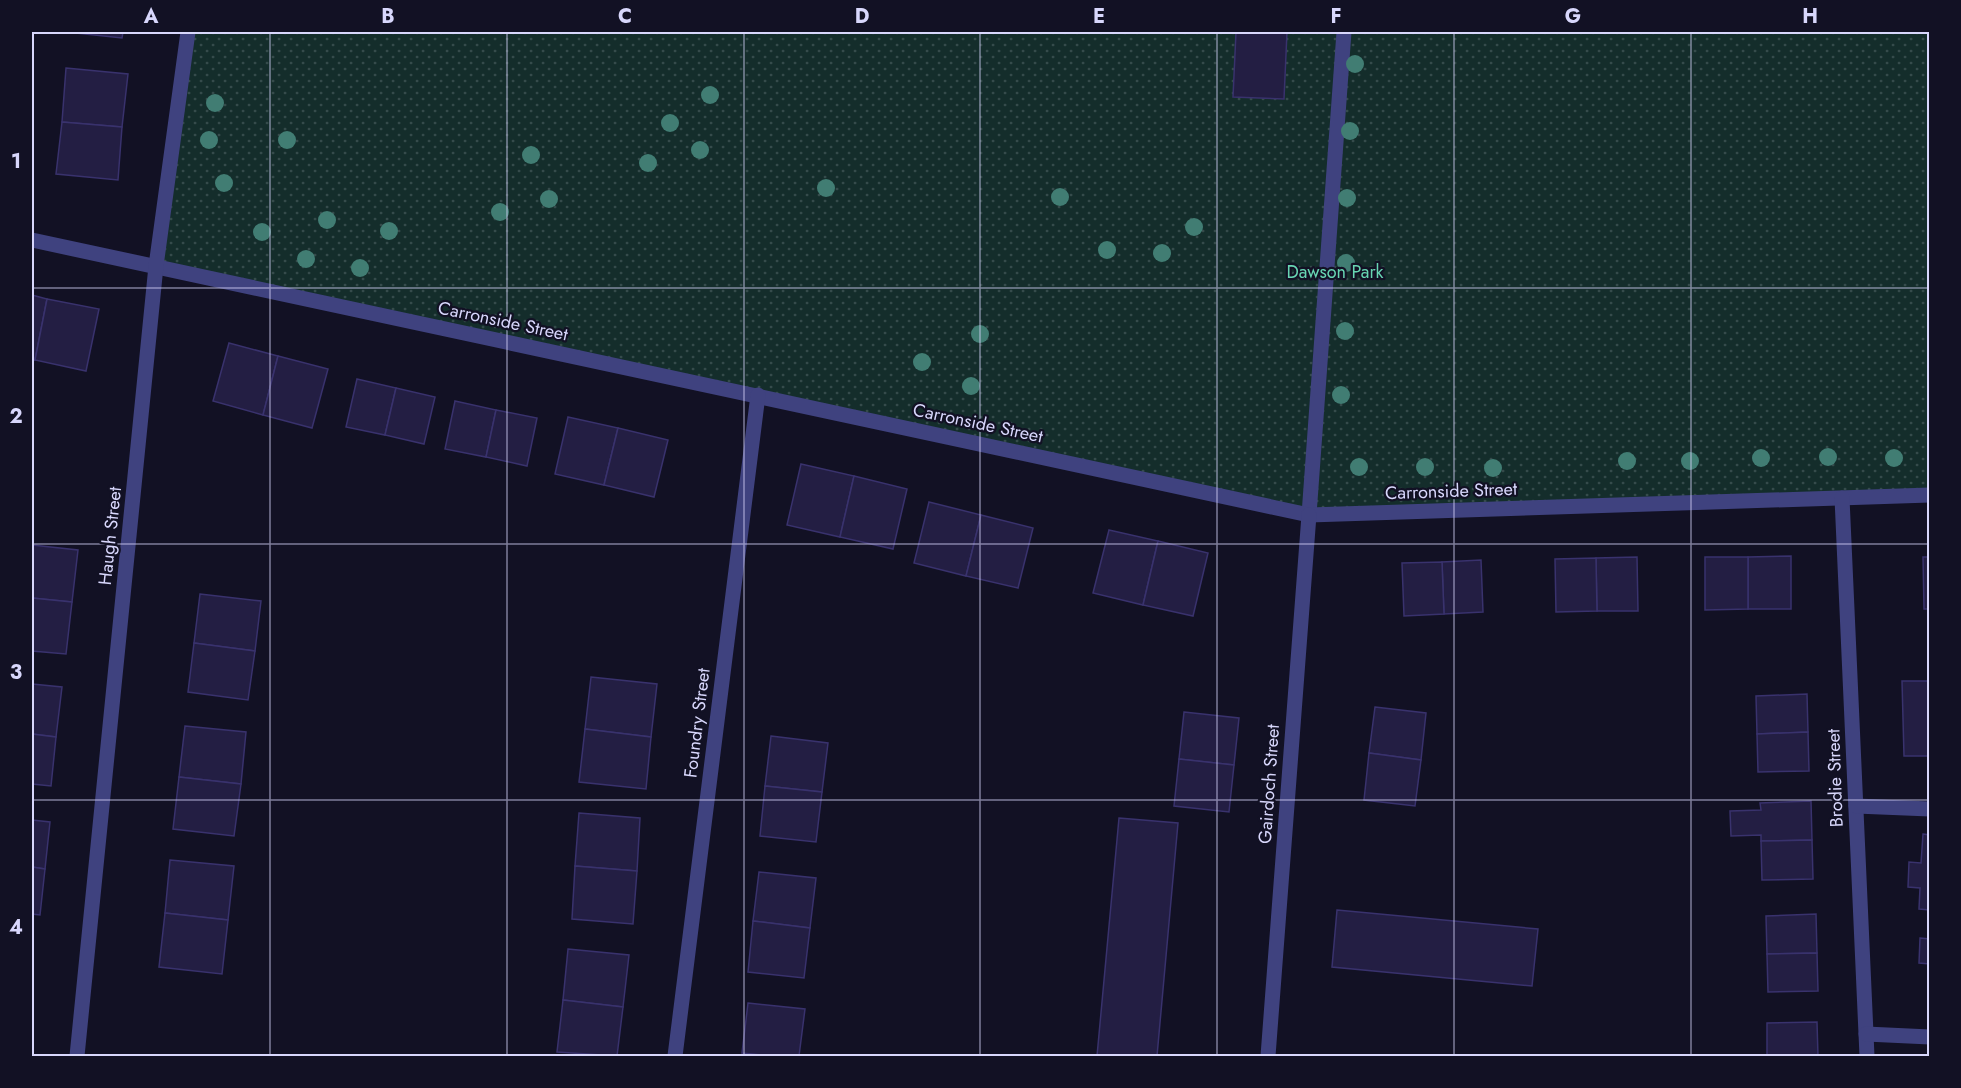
<svg xmlns="http://www.w3.org/2000/svg" width="1961" height="1088" viewBox="0 0 1961 1088" font-family="Jost,sans-serif">
<style>
.park{fill:url(#park-dots)}
.building{fill:#231e43;stroke:#39326d;stroke-width:1.5}
.lines{fill:none;stroke-linecap:round;stroke-linejoin:round}
.lane{stroke:#3f427f;stroke-width:15}
.street{stroke:#3f427f;stroke-width:15}
.tree{fill:#417d73}
.grid{fill:none;stroke:#d8d7fc;stroke-width:1.5;stroke-opacity:0.55}
.labels{text-anchor:middle;dominant-baseline:central;stroke-width:4.5;stroke-linejoin:round;paint-order:stroke}
.park-label{font-size:18px;fill:#68d6b3;stroke:#121124}
.street-label{font-size:18px;fill:#d8d7fc;stroke:#121124}
.neatline{fill:none;stroke:#d8d7fc;stroke-width:2}
.grid-label{font-size:20px;text-anchor:middle;font-weight:bold;fill:#d8d7fc}
</style>
<defs>
<pattern id="park-dots" width="8" height="8" patternUnits="userSpaceOnUse" patternTransform="scale(1.5)"><rect width="8" height="8" fill="#142d2b"/><path d="M2 2h.1M6 6h.1" fill="none" stroke="#354b4b" stroke-width="1.8" stroke-linecap="round"/></pattern>
</defs>
<rect width="100%" height="100%" fill="#121124"/>
<!-- park -->
<path class="park" d="M 188,32 L 1929,32 L 1929,495 L 1309,515 L 156,266 Z"/>
<!-- building -->
<g class="building">
<path d="M 66,32 L 123,32 L 122,38 Z"/>
<path d="M 1236,32 L 1287,32 L 1284,99 L 1233,97 Z"/>
<path d="M 66,68 L 128,74 L 122,127 L 62,122 Z"/>
<path d="M 62,122 L 122,127 L 118,180 L 56,174 Z"/>
<path d="M 32,295 L 47,299 L 35,360 L 32,360 Z"/>
<path d="M 47,299 L 99,309 L 86,371 L 35,360 Z"/>
<path d="M 229,343 L 278,356 L 263,415 L 213,401 Z"/>
<path d="M 278,356 L 328,369 L 312,428 L 263,415 Z"/>
<path d="M 357,379 L 396,388 L 385,435 L 346,427 Z"/>
<path d="M 396,388 L 435,397 L 424,444 L 385,435 Z"/>
<path d="M 455,401 L 496,410 L 486,457 L 445,449 Z"/>
<path d="M 496,410 L 537,418 L 527,466 L 486,457 Z"/>
<path d="M 568,417 L 618,428 L 604,485 L 555,474 Z"/>
<path d="M 618,428 L 668,440 L 654,497 L 604,485 Z"/>
<path d="M 801,464 L 854,476 L 840,537 L 787,525 Z"/>
<path d="M 854,476 L 907,489 L 893,549 L 840,537 Z"/>
<path d="M 929,502 L 981,515 L 966,576 L 914,563 Z"/>
<path d="M 981,515 L 1033,528 L 1018,588 L 966,576 Z"/>
<path d="M 1109,530 L 1158,541 L 1143,605 L 1093,593 Z"/>
<path d="M 1158,541 L 1208,553 L 1193,616 L 1143,605 Z"/>
<path d="M 32,545 L 78,550 L 72,602 L 32,598 Z"/>
<path d="M 1791,556 L 1791,609 L 1748,609 L 1748,557 Z"/>
<path d="M 1637,557 L 1638,611 L 1597,611 L 1596,558 Z"/>
<path d="M 1705,557 L 1748,557 L 1748,609 L 1705,610 Z"/>
<path d="M 1923,557 L 1930,557 L 1930,609 L 1924,609 Z"/>
<path d="M 1596,558 L 1597,611 L 1556,612 L 1555,559 Z"/>
<path d="M 1481,560 L 1483,612 L 1444,614 L 1442,562 Z"/>
<path d="M 1442,562 L 1444,614 L 1404,616 L 1402,563 Z"/>
<path d="M 200,594 L 261,601 L 255,651 L 194,643 Z"/>
<path d="M 32,598 L 72,602 L 66,654 L 32,651 Z"/>
<path d="M 194,643 L 255,651 L 248,700 L 188,692 Z"/>
<path d="M 591,677 L 657,684 L 651,737 L 585,729 Z"/>
<path d="M 1902,681 L 1930,681 L 1930,756 L 1904,756 Z"/>
<path d="M 32,684 L 62,687 L 56,737 L 32,734 Z"/>
<path d="M 1807,694 L 1808,732 L 1757,734 L 1756,696 Z"/>
<path d="M 1375,707 L 1426,713 L 1421,760 L 1369,753 Z"/>
<path d="M 1184,712 L 1239,718 L 1234,765 L 1179,759 Z"/>
<path d="M 185,726 L 246,732 L 241,784 L 179,777 Z"/>
<path d="M 585,729 L 651,737 L 646,789 L 579,782 Z"/>
<path d="M 1808,732 L 1809,771 L 1758,772 L 1757,734 Z"/>
<path d="M 32,734 L 56,737 L 51,786 L 32,784 Z"/>
<path d="M 771,736 L 828,743 L 822,792 L 765,786 Z"/>
<path d="M 1369,753 L 1421,760 L 1415,806 L 1364,800 Z"/>
<path d="M 1179,759 L 1234,765 L 1229,812 L 1174,806 Z"/>
<path d="M 179,777 L 241,784 L 234,836 L 173,829 Z"/>
<path d="M 765,786 L 822,792 L 816,842 L 760,836 Z"/>
<path d="M 1811,801 L 1812,840 L 1761,841 L 1761,835 L 1731,836 L 1730,811 L 1761,810 L 1760,803 Z"/>
<path d="M 579,813 L 640,818 L 637,871 L 575,866 Z"/>
<path d="M 1119,818 L 1178,823 L 1157,1056 L 1097,1056 Z"/>
<path d="M 32,820 L 50,822 L 45,869 L 32,867 Z"/>
<path d="M 1923,834 L 1930,835 L 1930,910 L 1919,909 L 1920,888 L 1908,887 L 1909,862 L 1921,863 Z"/>
<path d="M 1812,840 L 1813,879 L 1762,880 L 1761,841 Z"/>
<path d="M 170,860 L 234,866 L 228,920 L 165,913 Z"/>
<path d="M 575,866 L 637,871 L 633,924 L 572,919 Z"/>
<path d="M 32,867 L 45,869 L 40,915 L 32,914 Z"/>
<path d="M 759,872 L 816,878 L 810,928 L 753,921 Z"/>
<path d="M 1337,910 L 1538,929 L 1532,986 L 1332,967 Z"/>
<path d="M 165,913 L 228,920 L 222,974 L 159,967 Z"/>
<path d="M 1816,914 L 1817,953 L 1767,954 L 1766,916 Z"/>
<path d="M 753,921 L 810,928 L 804,978 L 748,972 Z"/>
<path d="M 1920,938 L 1930,939 L 1930,964 L 1919,963 Z"/>
<path d="M 568,949 L 629,955 L 623,1007 L 563,1000 Z"/>
<path d="M 1817,953 L 1818,991 L 1768,992 L 1767,954 Z"/>
<path d="M 563,1000 L 623,1007 L 617,1056 L 557,1052 Z"/>
<path d="M 748,1003 L 805,1009 L 799,1056 L 773,1056 L 742,1053 Z"/>
<path d="M 1817,1022 L 1818,1056 L 1767,1056 L 1767,1023 Z"/>
</g>
<g class="lines">
<!-- lane -->
<path class="lane" d="M 1309,515 L 1344,32"/>
<!-- street -->
<g class="street">
<path d="M 32,240 L 1309,515 L 1930,495"/>
<path d="M 1842,498 L 1867,1056"/>
<path d="M 1856,806 L 1930,809"/>
<path d="M 1866,1034 L 1930,1037"/>
<path d="M 77,1056 L 156,266 L 188,32"/>
<path d="M 675,1056 L 758,395"/>
<path d="M 1268,1056 L 1309,515"/>
</g>
</g>
<!-- trees -->
<g class="tree">
<circle cx="1355" cy="64" r="9"/>
<circle cx="710" cy="95" r="9"/>
<circle cx="215" cy="103" r="9"/>
<circle cx="670" cy="123" r="9"/>
<circle cx="1350" cy="131" r="9"/>
<circle cx="209" cy="140" r="9"/>
<circle cx="287" cy="140" r="9"/>
<circle cx="700" cy="150" r="9"/>
<circle cx="531" cy="155" r="9"/>
<circle cx="648" cy="163" r="9"/>
<circle cx="224" cy="183" r="9"/>
<circle cx="826" cy="188" r="9"/>
<circle cx="1060" cy="197" r="9"/>
<circle cx="1347" cy="198" r="9"/>
<circle cx="549" cy="199" r="9"/>
<circle cx="500" cy="212" r="9"/>
<circle cx="327" cy="220" r="9"/>
<circle cx="1194" cy="227" r="9"/>
<circle cx="389" cy="231" r="9"/>
<circle cx="262" cy="232" r="9"/>
<circle cx="1107" cy="250" r="9"/>
<circle cx="1162" cy="253" r="9"/>
<circle cx="306" cy="259" r="9"/>
<circle cx="1346" cy="263" r="9"/>
<circle cx="360" cy="268" r="9"/>
<circle cx="1345" cy="331" r="9"/>
<circle cx="980" cy="334" r="9"/>
<circle cx="922" cy="362" r="9"/>
<circle cx="971" cy="386" r="9"/>
<circle cx="1341" cy="395" r="9"/>
<circle cx="1828" cy="457" r="9"/>
<circle cx="1761" cy="458" r="9"/>
<circle cx="1894" cy="458" r="9"/>
<circle cx="1627" cy="461" r="9"/>
<circle cx="1690" cy="461" r="9"/>
<circle cx="1359" cy="467" r="9"/>
<circle cx="1425" cy="467" r="9"/>
<circle cx="1493" cy="468" r="9"/>
</g>
<!-- grid -->
<path class="grid" d="M 270,32 L 270,1056M 507,32 L 507,1056M 744,32 L 744,1056M 980,32 L 980,1056M 1217,32 L 1217,1056M 1454,32 L 1454,1056M 1691,32 L 1691,1056M 32,288 L 1930,288M 32,544 L 1930,544M 32,800 L 1930,800"/>
<g class="labels">
<!-- park labels -->
<g class="park-label">
<text x="1335" y="272">Dawson Park</text>
</g>
<!-- street labels -->
<g class="street-label">
<text transform="translate(503 321) rotate(12)">Carronside Street</text>
<text transform="translate(978 423) rotate(12)">Carronside Street</text>
<text transform="translate(1451 491) rotate(-2)">Carronside Street</text>
<text transform="translate(110 536) rotate(-84)">Haugh Street</text>
<text transform="translate(697 723) rotate(-83)">Foundry Street</text>
<text transform="translate(1835 778) rotate(-92)">Brodie Street</text>
<text transform="translate(1269 784) rotate(-86)">Gairdoch Street</text>
</g>
</g>
<!-- border -->
<rect width="1961" height="1088" fill="none" stroke="#121124" stroke-width="66"/>
<rect x="33" y="33" width="1895" height="1022" class="neatline"/>
<g class="grid-label">
<text x="151" y="23">A</text>
<text x="388" y="23">B</text>
<text x="625" y="23">C</text>
<text x="862" y="23">D</text>
<text x="1099" y="23">E</text>
<text x="1336" y="23">F</text>
<text x="1573" y="23">G</text>
<text x="1810" y="23">H</text>
<text x="16" y="168">1</text>
<text x="16" y="423">2</text>
<text x="16" y="679">3</text>
<text x="16" y="934">4</text>
</g>
</svg>
